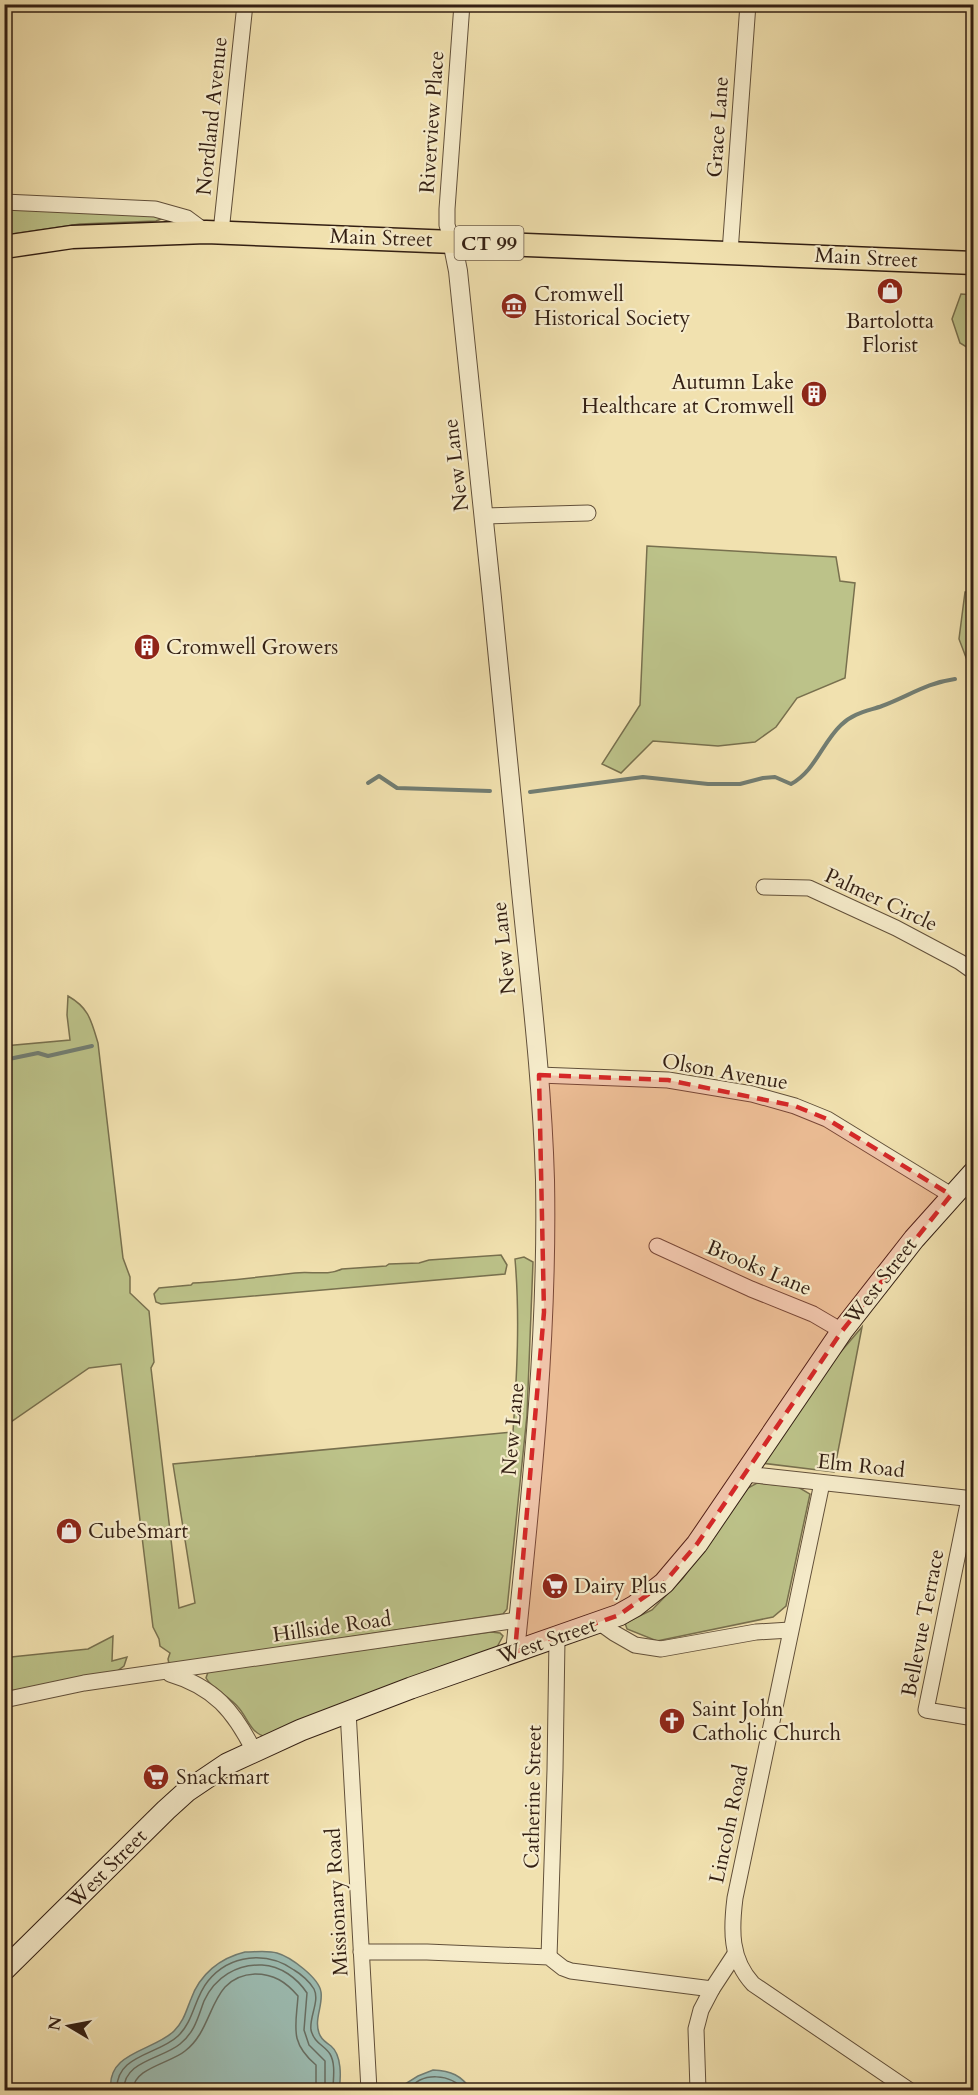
<svg xmlns="http://www.w3.org/2000/svg" width="978" height="2095" viewBox="0 0 978 2095" font-family="Cardo,serif">
<style>
.green{fill:#bcc289;stroke:#78704e;stroke-width:1.5}
.water{fill:#9cbcb2;stroke:#727d72;stroke-width:1.5}
.lines{fill:none;stroke-linecap:round;stroke-linejoin:round}
.shore{stroke:#686e62;stroke-width:1.5}
.stream{stroke:#727d72;stroke-width:4}
.minor-casing{stroke:#62503a;stroke-width:17}
.tertiary-casing{stroke:#62503a;stroke-width:20}
.secondary-casing{stroke:#331f13;stroke-width:23}
.primary-casing{stroke:#331f13;stroke-width:25}
.minor{stroke:#f6eccb;stroke-width:15}
.tertiary{stroke:#f6eccb;stroke-width:18}
.secondary{stroke:#f6eccb;stroke-width:21}
.primary{stroke:#f1e1af;stroke-width:22}
.marked{fill:#d62828;fill-opacity:0.2;stroke:#d62828;stroke-width:4.5;stroke-dasharray:12 8;stroke-linejoin:round}
.labels{text-anchor:middle;dominant-baseline:central;stroke-width:4.5;stroke-linejoin:round;paint-order:stroke}
.shield{fill:#f6eccb;stroke:#6e5c4a;stroke-width:1.5}
.shield-label{font-size:20px;font-weight:bold;fill:#331f13}
.street-label{font-size:21px;fill:#331f13;stroke:#f6eccb}
.poi-label{font-size:21px;fill:#331f13;stroke:#f6eccb;text-anchor:start}
</style>
<rect width="100%" height="100%" fill="#f1e1af"/>
<filter id="stains"><feTurbulence type="fractalNoise" baseFrequency=".00333" numOctaves="4"/><feColorMatrix values="0 0 0 0 .2 0 0 0 0 .09 0 0 0 0 .02 0 0 0 .5 -.17"/></filter>
<radialGradient id="worn" r=".72"><stop offset=".6" stop-color="#630" stop-opacity="0"/><stop offset="1" stop-color="#630" stop-opacity=".3"/></radialGradient>
<!-- green -->
<g class="green">
<path d="M 5,206 L 156,212 L 164,218 L 156,221 L 80,224 L 5,235 Z"/>
<path d="M 961,294 L 973,295 L 973,351 L 960,343 L 952,319 Z"/>
<path d="M 647,546 L 836,557 L 840,581 L 855,583 L 845,678 L 797,698 L 776,727 L 755,742 L 718,746 L 653,741 L 621,773 L 602,764 L 640,705 Z"/>
<path d="M 965,592 L 973,593 L 973,676 L 959,639 Z"/>
<path d="M 68,996 C 89,1008 91,1020 98,1043 L 123,1258 L 130,1277 L 130,1293 L 149,1311 L 154,1362 L 151,1368 L 179,1608 L 195,1603 L 173,1464 L 513,1432 C 517,1374 520,1317 515,1259 L 524,1257 L 533,1262 L 527,1415 L 507,1609 L 503,1614 L 169,1664 L 168,1659 L 170,1653 L 160,1646 L 159,1639 L 153,1627 L 121,1364 L 89,1368 L 5,1426 L 4,1046 L 70,1040 L 67,1015 Z"/>
<path d="M 501,1255 L 507,1265 L 505,1274 L 161,1304 L 156,1302 L 154,1294 L 159,1288 L 191,1285 L 193,1283 C 227,1281 261,1277 295,1273 C 310,1271 328,1276 342,1269 L 386,1266 L 389,1264 L 419,1263 L 429,1260 Z"/>
<path d="M 862,1327 L 834,1472 L 761,1463 L 838,1355 Z"/>
<path d="M 757,1483 L 798,1487 L 810,1494 L 786,1606 L 773,1617 L 657,1641 L 627,1629 L 625,1623 L 652,1610 L 683,1578 L 748,1488 Z"/>
<path d="M 491,1632 L 500,1633 L 503,1636 L 497,1647 L 266,1737 C 250,1733 248,1718 238,1707 C 229,1696 212,1689 206,1678 L 208,1672 L 211,1671 Z"/>
<path d="M 113,1636 L 112,1661 L 127,1657 L 124,1666 L 117,1671 L 5,1694 L 4,1656 L 11,1657 L 88,1649 Z"/>
</g>
<!-- water -->
<g class="water">
<path d="M 245,1952 C 255,1952 267,1950 277,1953 C 291,1957 319,1978 321,1992 C 323,2006 314,2019 319,2033 C 321,2040 326,2042 331,2046 C 342,2055 341,2078 339,2090 L 111,2090 C 106,2052 154,2051 174,2031 C 184,2021 186,2011 191,1999 C 200,1974 220,1958 245,1952 Z"/>
<path d="M 433,2070 C 452,2071 460,2075 472,2090 L 402,2090 L 405,2084 L 418,2076 Z"/>
</g>
<g class="lines">
<!-- shore -->
<g class="shore">
<path d="M 117,2090 C 115,2055 158,2055 178,2036 C 194,2021 194,1998 208,1981 C 230,1954 267,1951 294,1970 C 301,1974 310,1982 314,1989 C 320,2001 309,2017 311,2030 C 314,2043 324,2045 330,2054 C 336,2064 333,2080 333,2090"/>
<path d="M 124,2090 C 123,2061 162,2059 180,2044 C 195,2032 198,2017 204,2001 C 215,1977 237,1964 262,1965 C 281,1966 297,1978 307,1993 L 304,2030 L 309,2045 L 325,2061 L 325,2090"/>
<path d="M 133,2090 C 133,2068 171,2063 185,2051 C 216,2028 208,1976 255,1974 C 274,1974 286,1982 298,1996 C 296,2027 289,2042 316,2065 L 316,2090"/>
<path d="M 409,2090 C 422,2071 451,2074 464,2090"/>
</g>
<!-- stream -->
<g class="stream">
<path d="M 973,675 L 974,675"/>
<path d="M 368,783 L 379,776 L 397,788 L 490,791"/>
<path d="M 530,792 L 643,777 L 708,784 L 740,784 L 763,778 L 775,777 L 791,784 C 815,771 822,743 841,725 C 853,713 868,711 882,706 C 909,696 926,683 955,679"/>
<path d="M 4,1060 L 38,1053 L 48,1056 L 92,1046"/>
</g>
<defs>
<g id="minor">
<path d="M 4,202 L 155,209 L 187,218 L 206,232"/>
<path d="M 221,232 L 245,4"/>
<path d="M 452,241 L 447,225 L 447,209 L 462,4"/>
<path d="M 730,252 L 748,4"/>
<path d="M 485,516 L 588,513"/>
<path d="M 764,887 L 809,888 L 896,928 L 960,962 L 974,972"/>
<path d="M 539,1075 L 668,1080 L 752,1094 L 795,1106 L 827,1119 L 951,1195"/>
<path d="M 657,1246 L 751,1289 L 813,1314 L 842,1331"/>
<path d="M 745,1474 L 974,1499"/>
<path d="M 822,1483 L 735,1898 C 731,1930 730,1959 753,1984 L 909,2090"/>
<path d="M 969,1499 L 926,1710 L 974,1718"/>
<path d="M 600,1623 L 614,1633 L 635,1645 L 661,1649 L 756,1632 L 790,1630"/>
<path d="M 170,1674 C 214,1687 234,1711 254,1751"/>
<path d="M 4,1700 L 84,1683 L 518,1620"/>
<path d="M 348,1711 L 369,2090"/>
<path d="M 361,1952 L 427,1952 L 549,1957 L 563,1968 L 571,1971 L 712,1989 L 735,1954"/>
<path d="M 549,1957 L 555,1770 L 557,1639"/>
<path d="M 698,2090 L 696,2029 L 701,2010 L 712,1989"/>
</g>
<path id="tertiary" d="M 452,241 L 458,271 C 479,468 499,664 518,861 C 528,967 542,1073 545,1180 C 548,1338 531,1495 515,1652"/>
<path id="secondary" d="M 4,1970 L 166,1810 L 187,1791 L 227,1764 L 301,1730 L 411,1688 L 619,1615 L 635,1606 L 664,1583 L 697,1544 L 842,1331 L 914,1239 L 974,1172"/>
<path id="primary" d="M 4,247 L 72,237 L 206,232 L 974,263"/>
</defs>
<!-- minor casing -->
<use href="#minor" class="minor-casing"/>
<!-- tertiary casing -->
<use href="#tertiary" class="tertiary-casing"/>
<!-- secondary casing -->
<use href="#secondary" class="secondary-casing"/>
<!-- primary casing -->
<use href="#primary" class="primary-casing"/>
<!-- minor -->
<use href="#minor" class="minor"/>
<!-- tertiary -->
<use href="#tertiary" class="tertiary"/>
<!-- secondary -->
<use href="#secondary" class="secondary"/>
<!-- primary -->
<use href="#primary" class="primary"/>
</g>
<!-- marked area -->
<path class="marked" d="M 539,1075 L 668,1080 L 795,1106 L 827,1119 L 951,1195 L 842,1331 L 697,1544 L 664,1583 L 619,1615 L 515,1652 L 544,1312 Z"/>
<!-- icons -->
<defs>
<symbol id="shop-disc" viewBox="-11 -11 22 22"><circle r="9.5" fill="#8f2418" stroke="#f6eccb"/><path d="M-5-2.5h2.3a2.7 3.5 0 0 1 5.4 0H5L5.5 6h-11ZM-1.5-2.5h3a1.5 2.3 0 0 0-3 0Z" fill="#fff"/></symbol>
<symbol id="museum-disc" viewBox="-11 -11 22 22"><circle r="9.5" fill="#8f2418" stroke="#f6eccb"/><path d="M0-6L6-3V-2H-6V-3ZM-5-1h2V3h-2ZM-1-1h2V3h-2ZM3-1h2V3H3ZM-6 4H6V6H-6Z" fill="#fff"/></symbol>
<symbol id="building-disc" viewBox="-11 -11 22 22"><circle r="9.5" fill="#8f2418" stroke="#f6eccb"/><path d="M-4-6H4V6H1V3H-1V6H-4ZM-2.5-4.3h1.7v1.8h-1.7ZM.8-4.3h1.7v1.8H.8ZM-2.5-1h1.7V.8h-1.7ZM.8-1h1.7V.8H.8Z" fill="#fff"/></symbol>
<symbol id="supermarket-disc" viewBox="-11 -11 22 22"><circle r="9.5" fill="#8f2418" stroke="#f6eccb"/><path d="M-6-5.5h2.5l.6 2H6L4.5 2H-2.5L-4.4-4H-6ZM-1.5 3.2a1.3 1.3 0 1 0 .1 0ZM3 3.2a1.3 1.3 0 1 0 .1 0Z" fill="#fff"/></symbol>
<symbol id="church-disc" viewBox="-11 -11 22 22"><circle r="9.5" fill="#8f2418" stroke="#f6eccb"/><path d="M-1.2-6h2.4v3.5h3.3v2.4h-3.3V6h-2.4V-.1h-3.3v-2.4h3.3Z" fill="#fff"/></symbol>
</defs>
<g fill-rule="evenodd">
<use href="#shop-disc" x="875" y="276" width="30" height="30"/>
<use href="#museum-disc" x="499" y="291" width="30" height="30"/>
<use href="#building-disc" x="799" y="379" width="30" height="30"/>
<use href="#building-disc" x="132" y="632" width="30" height="30"/>
<use href="#shop-disc" x="54" y="1516" width="30" height="30"/>
<use href="#supermarket-disc" x="540" y="1571" width="30" height="30"/>
<use href="#church-disc" x="657" y="1706" width="30" height="30"/>
<use href="#supermarket-disc" x="141" y="1762" width="30" height="30"/>
</g>
<g class="labels">
<!-- shield labels -->
<rect class="shield" x="454.5" y="226" width="69" height="34" rx="4.5"/>
<g class="shield-label">
<text x="489" y="243">CT 99</text>
</g>
<!-- street labels -->
<g class="street-label">
<text transform="translate(212 116) rotate(-84)">Nordland Avenue</text>
<text transform="translate(432 122) rotate(-86)">Riverview Place</text>
<text transform="translate(718 127) rotate(-86)">Grace Lane</text>
<text transform="translate(381 238) rotate(2)">Main Street</text>
<text transform="translate(866 258) rotate(3)">Main Street</text>
<text transform="translate(456 465) rotate(-97)">New Lane</text>
<text transform="translate(881 900) rotate(25)">Palmer Circle</text>
<text transform="translate(504 948) rotate(-96)">New Lane</text>
<text transform="translate(725 1072) rotate(10)">Olson Avenue</text>
<text transform="translate(759 1268) rotate(23)">Brooks Lane</text>
<text transform="translate(881 1281) rotate(-52)">West Street</text>
<text transform="translate(513 1429) rotate(-85)">New Lane</text>
<text transform="translate(861 1466) rotate(6)">Elm Road</text>
<text transform="translate(923 1623) rotate(-79)">Bellevue Terrace</text>
<text transform="translate(332 1627) rotate(-8)">Hillside Road</text>
<text transform="translate(547 1641) rotate(-19)">West Street</text>
<text transform="translate(533 1797) rotate(-89)">Catherine Street</text>
<text transform="translate(729 1824) rotate(-78)">Lincoln Road</text>
<text transform="translate(107 1869) rotate(-45)">West Street</text>
<text transform="translate(337 1902) rotate(-93)">Missionary Road</text>
</g>
<!-- poi labels -->
<g class="poi-label">
<text x="534" y="294">Cromwell<tspan x="534" dy="24">Historical Society</tspan></text>
<text x="890" y="321" text-anchor="middle">Bartolotta<tspan x="890" dy="24">Florist</tspan></text>
<text x="794" y="382" text-anchor="end">Autumn Lake<tspan x="794" dy="24">Healthcare at Cromwell</tspan></text>
<text x="166" y="647">Cromwell Growers</text>
<text x="88" y="1531">CubeSmart</text>
<text x="574" y="1586">Dairy Plus</text>
<text x="692" y="1709">Saint John<tspan x="692" dy="24">Catholic Church</tspan></text>
<text x="176" y="1777">Snackmart</text>
</g>
</g>
<!-- margin -->
<rect width="978" height="2095" fill="none" stroke="#f1e1af" stroke-width="24"/>
<rect x="6" y="6" width="966" height="2083" fill="none" stroke="#331f13" stroke-width="3"/>
<rect x="12" y="12" width="954" height="2071" fill="none" stroke="#331f13" stroke-width="1.5"/>
<!-- north arrow -->
<g transform="translate(69 2026) rotate(280)" stroke="#f6eccb" stroke-width="4.5" paint-order="stroke">
<path d="M0-4.5L10 22L0 15L-10 22Z" fill="#331f13"/>
<text y="-9" font-size="16" font-weight="bold" text-anchor="middle" fill="#331f13">N</text>
</g>
<rect width="100%" height="100%" filter="url(#stains)"/>
<rect width="100%" height="100%" fill="url(#worn)"/>
</svg>
